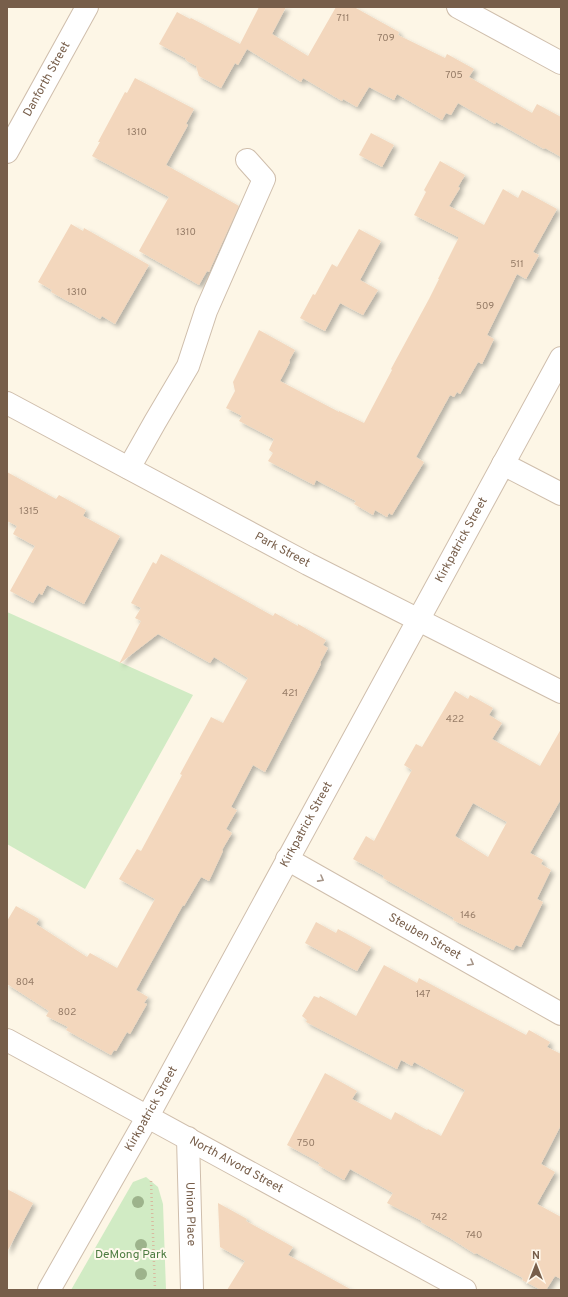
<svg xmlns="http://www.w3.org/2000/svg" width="568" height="1297" viewBox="0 0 568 1297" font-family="Overpass,sans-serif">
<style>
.green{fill:#d1ebc4}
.building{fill:#f3d7bd;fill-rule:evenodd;filter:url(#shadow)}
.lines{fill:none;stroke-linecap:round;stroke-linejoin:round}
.minor-casing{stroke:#cfbeac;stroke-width:24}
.path{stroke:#d8baa0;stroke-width:2.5;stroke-dasharray:1 3;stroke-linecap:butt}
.minor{stroke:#fff;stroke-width:22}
.tree{fill:#9db38c}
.oneway{stroke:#a79689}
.labels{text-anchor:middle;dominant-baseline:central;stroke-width:4;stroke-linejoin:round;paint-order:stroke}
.number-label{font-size:10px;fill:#967c67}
.street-label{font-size:12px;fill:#775e4a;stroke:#fff9ed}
.park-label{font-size:12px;fill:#4e7d42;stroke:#fff9ed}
</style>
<defs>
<filter id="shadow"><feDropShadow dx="3.5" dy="3.5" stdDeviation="2" flood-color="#0004"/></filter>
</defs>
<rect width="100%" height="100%" fill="#fdf6e6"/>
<!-- green -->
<g class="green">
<path d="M 7,612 L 193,695 L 85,889 L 7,844 Z"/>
<path d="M 146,1177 L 158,1187 L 163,1204 L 166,1290 L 71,1290 L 133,1182 Z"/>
</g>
<!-- building -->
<g class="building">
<path d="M 259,7 L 286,7 L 272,34 L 308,56 L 336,7 L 354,7 L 399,32 L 398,35 L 445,58 L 447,54 L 474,69 L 469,77 L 532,113 L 537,104 L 561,117 L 561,157 L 545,148 L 544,149 L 496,122 L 495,124 L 458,103 L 451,115 L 446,113 L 442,120 L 397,94 L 394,100 L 369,87 L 357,107 L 343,99 L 342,101 L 303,78 L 301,82 L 247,49 L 238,65 L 235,63 L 221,88 L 199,76 L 196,66 L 187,61 L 185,58 L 159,44 L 177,12 L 190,19 L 191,18 L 240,44 Z"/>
<path d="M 135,78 L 194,109 L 186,124 L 188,125 L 166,165 L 239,206 L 212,265 L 209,272 L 207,271 L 199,285 L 139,251 L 169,197 L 92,156 L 100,142 L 98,142 L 125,92 L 127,93 Z"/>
<path d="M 371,133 L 394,145 L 382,167 L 359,155 Z"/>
<path d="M 440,161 L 465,175 L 458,187 L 460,188 L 449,206 L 484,225 L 503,189 L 518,198 L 522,190 L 557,209 L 533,252 L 539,255 L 526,279 L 517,274 L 487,335 L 494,339 L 482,364 L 478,362 L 460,394 L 457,392 L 454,397 L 450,395 L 416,457 L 424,462 L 392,515 L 389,513 L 387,517 L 375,510 L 373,515 L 354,504 L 356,501 L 316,480 L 314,485 L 268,461 L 273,453 L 269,450 L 274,439 L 239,421 L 242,416 L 226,408 L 235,391 L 233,382 L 259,330 L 295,350 L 289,361 L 290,362 L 280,381 L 339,412 L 339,411 L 364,423 L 392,370 L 391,369 L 429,299 L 439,279 L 438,279 L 458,239 L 458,237 L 414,215 L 426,192 L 424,190 Z"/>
<path d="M 71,224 L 83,231 L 84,228 L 149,265 L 115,324 L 102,316 L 100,319 L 72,303 L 71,303 L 51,292 L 52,290 L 38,282 Z"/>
<path d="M 359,229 L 381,241 L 360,280 L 378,290 L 363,315 L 340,303 L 325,331 L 300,318 L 313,294 L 315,295 L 332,264 L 337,267 Z"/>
<path d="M 7,472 L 56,499 L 59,495 L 86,510 L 83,516 L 120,536 L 84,604 L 47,585 L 42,595 L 39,593 L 33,603 L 10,591 L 35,546 L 13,534 L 17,526 L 7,521 Z"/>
<path d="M 161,554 L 273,616 L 275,613 L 298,626 L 298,624 L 326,640 L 323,645 L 328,648 L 320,663 L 321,664 L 265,772 L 253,765 L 231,807 L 237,810 L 226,829 L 232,833 L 222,850 L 223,851 L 209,881 L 201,877 L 184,906 L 183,905 L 136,990 L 148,997 L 144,1003 L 147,1004 L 130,1034 L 127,1032 L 116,1051 L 114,1050 L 111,1055 L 66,1030 L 68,1027 L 46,1016 L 49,1011 L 7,984 L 7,921 L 16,906 L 39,919 L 36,924 L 87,957 L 90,953 L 117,968 L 155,899 L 119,879 L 137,849 L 141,851 L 182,775 L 180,774 L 211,717 L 223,723 L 248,678 L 214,657 L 210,663 L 158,634 L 119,664 L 141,621 L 135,618 L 141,608 L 131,603 L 153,562 L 156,564 Z"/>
<path d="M 455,691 L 468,699 L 470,695 L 493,708 L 489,715 L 502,723 L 492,739 L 540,766 L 561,729 L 561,799 L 530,853 L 543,860 L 541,864 L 551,870 L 537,899 L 543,902 L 521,947 L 516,945 L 513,950 L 453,920 L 454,918 L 383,878 L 384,876 L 353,859 L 366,836 L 374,841 L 412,770 L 404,765 L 416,744 L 422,747 ZM 473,803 L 507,822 L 488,857 L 455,836 Z"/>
<path d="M 316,922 L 336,933 L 338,929 L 371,947 L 357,971 L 305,943 Z"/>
<path d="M 384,965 L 417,983 L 419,978 L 526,1035 L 529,1030 L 550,1042 L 547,1047 L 561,1054 L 561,1125 L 541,1164 L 555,1172 L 537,1204 L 561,1217 L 561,1279 L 555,1276 L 546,1290 L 541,1290 L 522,1280 L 523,1278 L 476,1253 L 475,1254 L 450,1238 L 421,1222 L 422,1221 L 387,1203 L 393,1193 L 350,1169 L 344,1180 L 318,1165 L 320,1163 L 287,1145 L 325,1073 L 357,1091 L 352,1099 L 391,1120 L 395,1112 L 427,1130 L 428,1129 L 441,1136 L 465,1090 L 414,1062 L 412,1066 L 401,1060 L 397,1069 L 306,1022 L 307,1020 L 302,1016 L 314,996 L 319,998 L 320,996 L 356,1016 Z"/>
<path d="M 7,1189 L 33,1203 L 7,1252 Z"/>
<path d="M 218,1203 L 247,1219 L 246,1221 L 293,1247 L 288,1255 L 352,1290 L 227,1290 L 245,1261 L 220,1247 Z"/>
</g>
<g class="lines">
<defs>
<g id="minor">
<path d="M 458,7 L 561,63"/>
<path id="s1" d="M 7,152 L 87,7"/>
<path id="s2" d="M 7,403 L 308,564 L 561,692"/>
<path d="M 503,464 L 561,494"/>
<path d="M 129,468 L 155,422 L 188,366 L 206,311 L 264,179 L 247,160"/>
<path id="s3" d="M 287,859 L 561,1014"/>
<path id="s4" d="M 7,1040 L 465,1290"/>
<path id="s5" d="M 188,1138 L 192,1290"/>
<path id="s6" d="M 49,1290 L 148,1116 L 561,358"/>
</g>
</defs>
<!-- minor casing -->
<use href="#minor" class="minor-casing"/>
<!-- path -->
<path class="path" d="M 151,1181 L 155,1290"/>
<!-- minor -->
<use href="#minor" class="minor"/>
</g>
<!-- trees -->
<g class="tree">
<circle cx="138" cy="1202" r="6"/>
<circle cx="141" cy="1245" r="6"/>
<circle cx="141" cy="1274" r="6"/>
</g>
<!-- one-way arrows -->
<defs><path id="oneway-chevron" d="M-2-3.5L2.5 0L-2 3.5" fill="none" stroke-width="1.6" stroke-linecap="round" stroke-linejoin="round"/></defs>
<g class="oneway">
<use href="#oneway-chevron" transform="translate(321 879) rotate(29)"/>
<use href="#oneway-chevron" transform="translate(471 963) rotate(29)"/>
</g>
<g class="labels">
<!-- number labels -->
<g class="number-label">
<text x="343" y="18">711</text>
<text x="386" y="38">709</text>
<text x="454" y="75">705</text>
<text x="137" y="132">1310</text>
<text x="186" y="232">1310</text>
<text x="517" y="264">511</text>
<text x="77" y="292">1310</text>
<text x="485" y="306">509</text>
<text x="29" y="511">1315</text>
<text x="290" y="693">421</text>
<text x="455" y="719">422</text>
<text x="468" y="915">146</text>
<text x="25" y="982">804</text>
<text x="423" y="994">147</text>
<text x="67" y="1012">802</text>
<text x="306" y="1143">750</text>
<text x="439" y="1217">742</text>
<text x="474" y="1235">740</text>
</g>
<!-- street labels -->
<g class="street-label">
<text stroke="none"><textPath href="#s1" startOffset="83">Danforth Street</textPath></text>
<text stroke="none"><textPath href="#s6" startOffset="856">Kirkpatrick Street</textPath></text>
<text stroke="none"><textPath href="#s2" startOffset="312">Park Street</textPath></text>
<text stroke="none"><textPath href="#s6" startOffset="532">Kirkpatrick Street</textPath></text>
<text stroke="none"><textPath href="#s3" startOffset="158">Steuben Street</textPath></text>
<text stroke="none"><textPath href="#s6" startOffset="208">Kirkpatrick Street</textPath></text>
<text stroke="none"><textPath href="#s4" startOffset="261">North Alvord Street</textPath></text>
<text stroke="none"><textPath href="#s5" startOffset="76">Union Place</textPath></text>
</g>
<!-- park labels -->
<g class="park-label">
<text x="131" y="1255">DeMong Park</text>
</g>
</g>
<!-- border -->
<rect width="568" height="1297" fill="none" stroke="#775e4a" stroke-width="16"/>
<!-- north arrow -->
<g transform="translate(536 1265)" stroke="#fff9ed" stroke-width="3" paint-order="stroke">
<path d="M0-3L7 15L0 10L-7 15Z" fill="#775e4a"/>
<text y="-6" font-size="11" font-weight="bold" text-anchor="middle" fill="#775e4a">N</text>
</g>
</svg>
